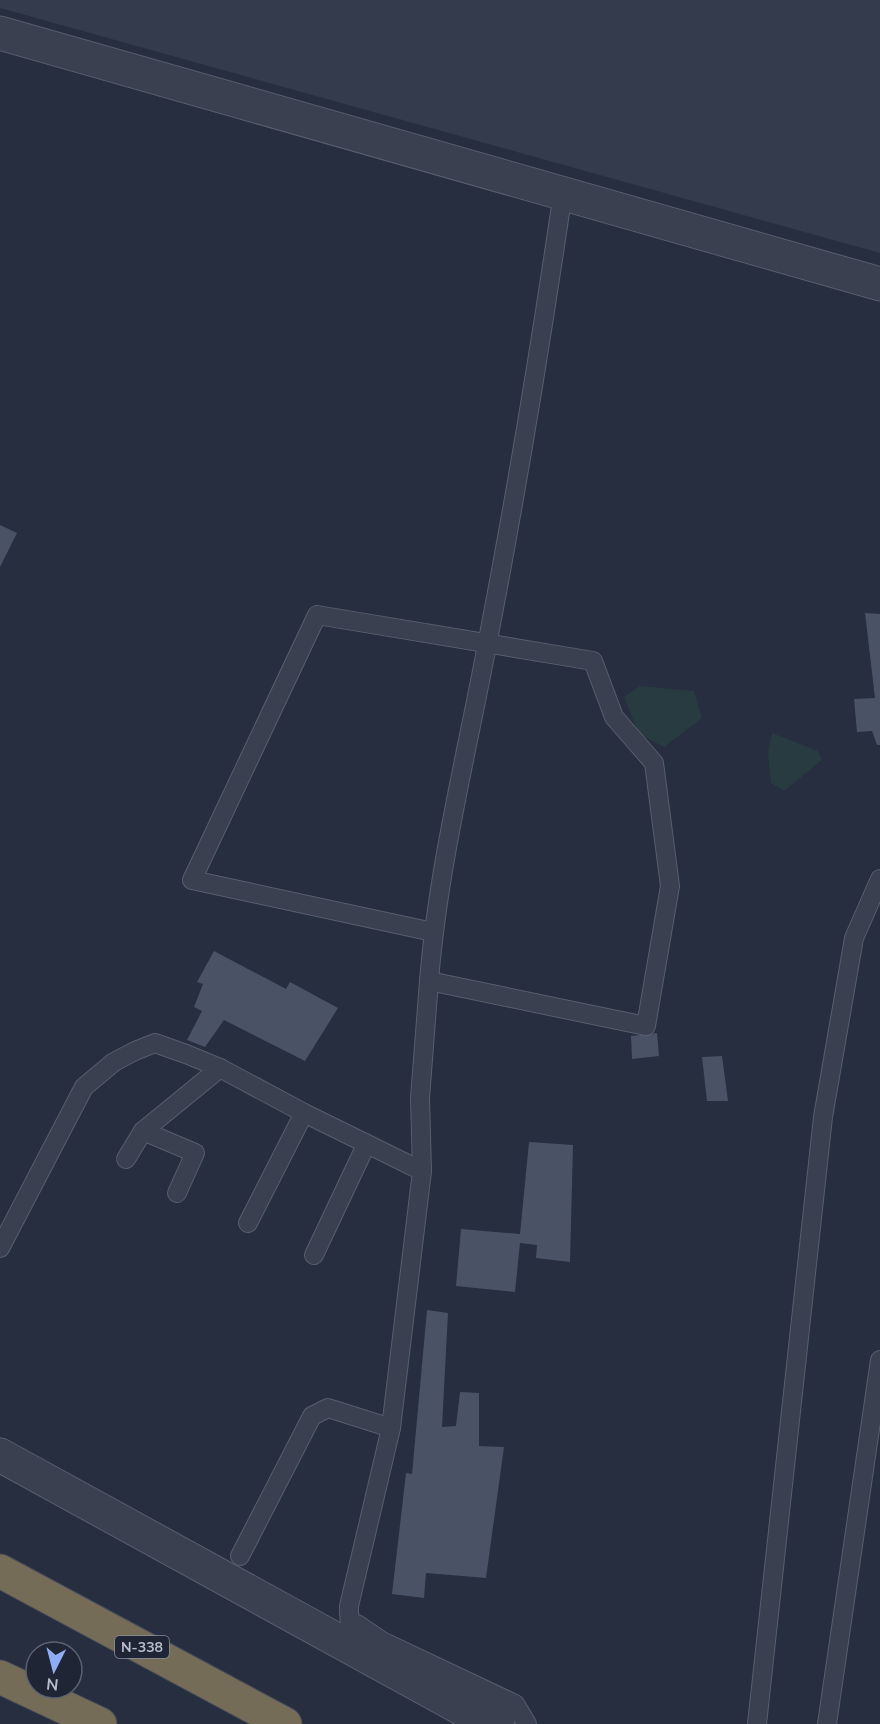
<svg xmlns="http://www.w3.org/2000/svg" width="880" height="1724" viewBox="0 0 880 1724" font-family="Mulish,sans-serif">
<style>
.airport{fill:#343b4c}
.green{fill:#283b40}
.building{fill:#4a5266}
.lines{fill:none;stroke-linecap:round;stroke-linejoin:round}
.service-casing{stroke:#585e6d;stroke-width:20}
.minor-casing{stroke:#585e6d;stroke-width:35}
.motorway-casing{stroke:#454b5a;stroke-width:35}
.service{stroke:#3a404f;stroke-width:18}
.minor{stroke:#3a404f;stroke-width:33}
.motorway{stroke:#756c57;stroke-width:33}
.labels{text-anchor:middle;dominant-baseline:central;stroke-width:4.5;stroke-linejoin:round;paint-order:stroke}
.shield{fill:#1f2534;stroke:#898f9d;stroke-width:1.5}
.shield-label{font-size:14px;font-weight:bold;fill:#b6bcca}
</style>
<rect width="100%" height="100%" fill="#262e3f"/>
<!-- airport -->
<path class="airport" d="M 0,0 L 880,0 L 880,253 L 0,8 Z"/>
<!-- green -->
<g class="green">
<path d="M 640,686 L 694,691 L 702,718 L 664,747 L 639,734 L 624,697 Z"/>
<path d="M 772,733 L 818,751 L 822,760 L 784,791 L 771,783 L 768,754 Z"/>
</g>
<!-- building -->
<g class="building">
<path d="M 0,525 L 17,533 L 0,567 Z"/>
<path d="M 865,613 L 880,614 L 880,745 L 877,745 L 872,731 L 857,732 L 854,699 L 875,698 Z"/>
<path d="M 214,951 L 286,989 L 290,982 L 338,1008 L 305,1061 L 224,1020 L 205,1047 L 187,1040 L 202,1011 L 194,1007 L 203,984 L 197,982 Z"/>
<path d="M 657,1033 L 659,1056 L 632,1059 L 631,1036 Z"/>
<path d="M 722,1056 L 728,1101 L 707,1101 L 702,1057 Z"/>
<path d="M 529,1142 L 573,1145 L 570,1262 L 536,1258 L 537,1245 L 520,1243 L 515,1292 L 456,1286 L 461,1229 L 520,1234 Z"/>
<path d="M 427,1310 L 448,1313 L 442,1427 L 456,1426 L 460,1392 L 479,1393 L 479,1446 L 504,1447 L 486,1578 L 426,1573 L 424,1598 L 392,1594 L 406,1473 L 412,1474 Z"/>
</g>
<g class="lines">
<defs>
<g id="service">
<path d="M 429,981 C 438,868 466,757 487,645 C 516,495 541,343 563,192"/>
<path d="M 143,1131 L 195,1153 L 177,1193"/>
<path d="M 126,1159 L 143,1131 L 220,1068"/>
<path d="M 422,1171 L 420,1098 L 429,981 L 646,1026 L 670,886 L 654,763 L 614,717 L 593,661 L 317,615 L 192,880 L 433,932"/>
<path d="M 248,1223 L 304,1113 L 422,1171 L 391,1428 L 349,1606 C 349,1624 349,1635 366,1644"/>
<path d="M 0,1248 L 84,1087 L 114,1062 L 135,1051 L 155,1043 L 186,1054 L 220,1068 L 304,1113"/>
<path d="M 314,1255 L 366,1145"/>
<path d="M 240,1556 L 312,1416 L 328,1408 L 391,1428"/>
<path d="M 357,1624 L 382,1641 L 515,1704 L 527,1724"/>
<path d="M 450,1685 L 497,1707 L 506,1714 L 505,1724"/>
<path d="M 757,1724 L 823,1117 L 854,938 L 880,879"/>
<path d="M 827,1724 L 880,1360"/>
</g>
<g id="minor">
<path d="M 0,33 L 880,284"/>
<path d="M 0,1455 L 490,1724"/>
</g>
<g id="motorway">
<path d="M 0,1571 L 285,1724"/>
<path d="M 0,1677 L 100,1724"/>
</g>
</defs>
<!-- service casing -->
<use href="#service" class="service-casing"/>
<!-- minor casing -->
<use href="#minor" class="minor-casing"/>
<!-- motorway casing -->
<use href="#motorway" class="motorway-casing"/>
<!-- service -->
<use href="#service" class="service"/>
<!-- minor -->
<use href="#minor" class="minor"/>
<!-- motorway -->
<use href="#motorway" class="motorway"/>
</g>
<g class="labels">
<!-- shield labels -->
<rect class="shield" x="115" y="1636" width="54" height="22" rx="4.5"/>
<g class="shield-label">
<text x="142" y="1647">N-338</text>
</g>
</g>
<!-- north arrow -->
<g transform="translate(54 1670) rotate(186)"><circle r="28" fill="#1f2534" stroke="#5b6170" stroke-width="1.5"/>
<path d="M0-4.5L10 22L0 15L-10 22Z" fill="#8facf6"/>
<text y="-9" font-size="16" font-weight="bold" text-anchor="middle" fill="#b6bcca">N</text>
</g>
</svg>
